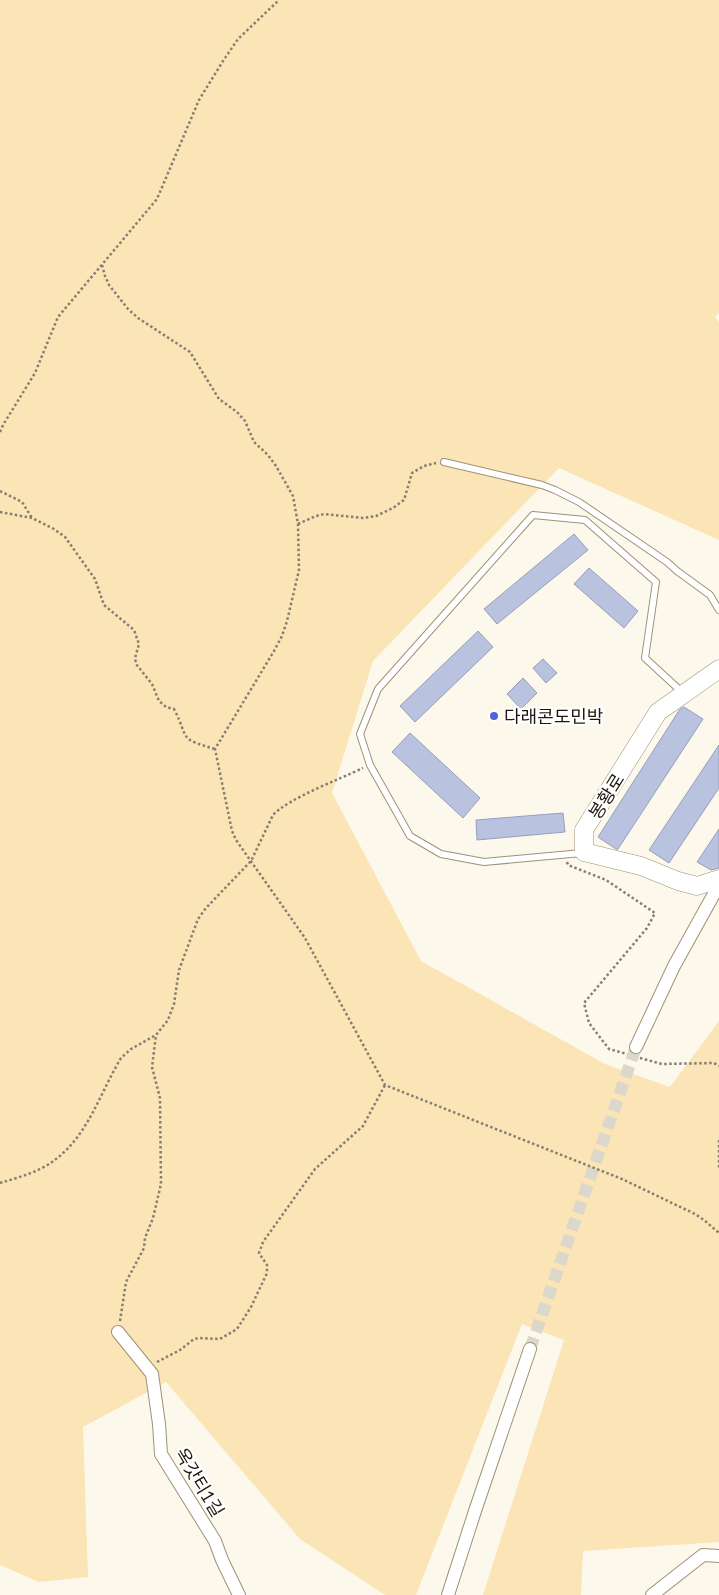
<svg xmlns="http://www.w3.org/2000/svg" width="719" height="1595" viewBox="0 0 719 1595" font-family="Lato,'Noto Sans KR',sans-serif">
<style>
.green{fill:#fbe4b5}
.building{fill:#b9c2df;stroke:#969fba}
.lines{fill:none;stroke-linecap:round;stroke-linejoin:round}
.street-tunnel{stroke:#dcd7cb;stroke-width:12;stroke-dasharray:12 6;stroke-linecap:butt}
.lane-casing{stroke:#9e9277;stroke-width:8}
.street-casing{stroke:#9e9277;stroke-width:14}
.secondary-casing{stroke:#9e9277;stroke-width:19}
.path{stroke:#847f73;stroke-width:2.5;stroke-dasharray:2.5 2.5;stroke-linecap:butt}
.lane{stroke:#fff;stroke-width:6}
.street{stroke:#fff;stroke-width:12}
.secondary{stroke:#fff;stroke-width:18}
.poi-dot{fill:#5064d9;stroke:#fff;stroke-width:2}
.labels{text-anchor:middle;dominant-baseline:central;stroke-width:4.5;stroke-linejoin:round;paint-order:stroke}
.poi-label{font-size:18px;fill:#1e190e;stroke:#fff;text-anchor:start}
.street-label{font-size:18px;fill:#1e190e;stroke:#fff}
</style>
<rect width="100%" height="100%" fill="#fdf8ec"/>
<!-- green -->
<path class="green" d="M 0,0 L 719,0 L 719,313 L 715,317 L 719,322 L 719,540 L 559,468 L 373,661 L 332,793 L 421,961 L 605,1064 L 670,1087 L 719,1021 L 719,1542 L 583,1551 L 581,1595 L 483,1595 L 564,1340 L 522,1324 L 416,1595 L 385,1595 L 300,1539 L 166,1382 L 83,1427 L 88,1577 L 39,1582 L 0,1565 Z"/>
<!-- building -->
<g class="building">
<path d="M 574,534 L 588,550 L 497,624 L 484,609 Z"/>
<path d="M 589,568 L 638,611 L 624,628 L 574,584 Z"/>
<path d="M 478,631 L 493,647 L 415,722 L 400,706 Z"/>
<path d="M 543,659 L 557,673 L 546,683 L 533,668 Z"/>
<path d="M 523,678 L 537,693 L 521,709 L 507,694 Z"/>
<path d="M 684,707 L 703,719 L 618,849 L 616,849 L 598,837 L 680,709 Z"/>
<path d="M 410,733 L 480,798 L 463,818 L 392,752 Z"/>
<path d="M 719,745 L 719,788 L 669,863 L 649,850 Z"/>
<path d="M 563,813 L 565,832 L 477,840 L 476,820 Z"/>
<path d="M 719,829 L 719,868 L 711,870 L 697,862 Z"/>
</g>
<g class="lines">
<!-- street-tunnel -->
<path class="street-tunnel" d="M 530,1349 L 636,1047"/>
<defs>
<g id="lane">
<path d="M 444,462 L 542,485 L 555,490 L 579,502 L 667,562 L 677,571 L 710,595 L 719,610"/>
<path d="M 582,853 L 484,862 L 441,854 L 410,836 L 370,765 L 360,734 L 378,689 L 533,515 L 585,520 L 656,582 L 645,658 L 683,693"/>
</g>
<g id="street">
<path d="M 636,1047 L 674,966 L 719,885"/>
<path d="M 118,1332 L 152,1374 L 159,1424 L 161,1454 L 215,1541 L 222,1560 L 239,1595"/>
<path d="M 448,1595 L 475,1511 L 530,1349"/>
<path d="M 652,1595 L 703,1555 L 719,1556"/>
</g>
<path id="secondary" d="M 719,669 L 658,712 L 584,830 L 584,852 L 641,866 L 678,881 L 697,886 L 719,879"/>
</defs>
<!-- lane casing -->
<use href="#lane" class="lane-casing"/>
<!-- street casing -->
<use href="#street" class="street-casing"/>
<!-- secondary casing -->
<use href="#secondary" class="secondary-casing"/>
<!-- path -->
<g class="path">
<path d="M 102,265 L 105,276 L 109,285 L 128,309 L 138,318 L 190,352 L 219,399 L 237,412 L 245,421 L 254,442 L 268,455 L 276,466 L 293,496 L 298,524 L 299,570 L 287,621 L 282,636 L 274,651 L 215,749 L 232,831 L 236,840 L 305,938 L 385,1085 L 622,1179 L 695,1214 L 704,1220 L 719,1233"/>
<path d="M 0,432 L 3,425 L 35,373 L 58,317 L 157,199 L 199,100 L 223,61 L 238,39 L 279,0"/>
<path d="M 0,491 L 22,502 L 32,518"/>
<path d="M 0,512 L 32,518 L 54,529 L 65,537 L 95,579 L 104,605 L 134,630 L 139,644 L 135,658 L 136,664 L 152,684 L 159,701 L 166,707 L 174,709 C 190,740 177,738 215,749"/>
<path d="M 298,524 L 316,516 L 324,514 L 363,518 L 376,516 L 393,508 L 404,500 L 412,473 L 424,466 L 436,463"/>
<path d="M 567,862 L 568,865 L 606,880 L 655,913 L 647,928 L 584,1003 L 589,1023 L 609,1049 L 627,1054"/>
<path d="M 640,1058 L 662,1064 L 714,1063 L 719,1066"/>
<path d="M 719,1140 L 719,1168"/>
<path d="M 0,1183 C 13,1179 28,1175 40,1169 C 85,1147 97,1098 121,1058 L 131,1049 L 156,1035 L 168,1020 L 174,1004 L 179,970 L 198,919 L 206,908 L 251,861 L 273,815 C 289,798 340,779 363,768"/>
<path d="M 120,1321 L 126,1282 L 144,1248 L 145,1238 L 153,1218 L 161,1184 L 160,1098 L 152,1067 L 156,1035"/>
<path d="M 157,1362 L 180,1350 L 194,1339 L 200,1338 L 220,1339 L 237,1329 L 251,1307 L 267,1273 L 267,1265 L 259,1253 L 263,1242 L 315,1169 L 363,1126 L 385,1085"/>
</g>
<!-- lane -->
<use href="#lane" class="lane"/>
<!-- street -->
<use href="#street" class="street"/>
<!-- secondary -->
<use href="#secondary" class="secondary"/>
</g>
<!-- markers -->
<circle class="poi-dot" cx="494" cy="716" r="5"/>
<g class="labels">
<!-- poi labels -->
<g class="poi-label">
<text x="504" y="716">다래콘도민박</text>
</g>
<!-- street labels -->
<g class="street-label">
<text transform="translate(606 796) rotate(-58)">봉황로</text>
<text transform="translate(200 1482) rotate(59)">옥갓티1길</text>
</g>
</g>
</svg>
